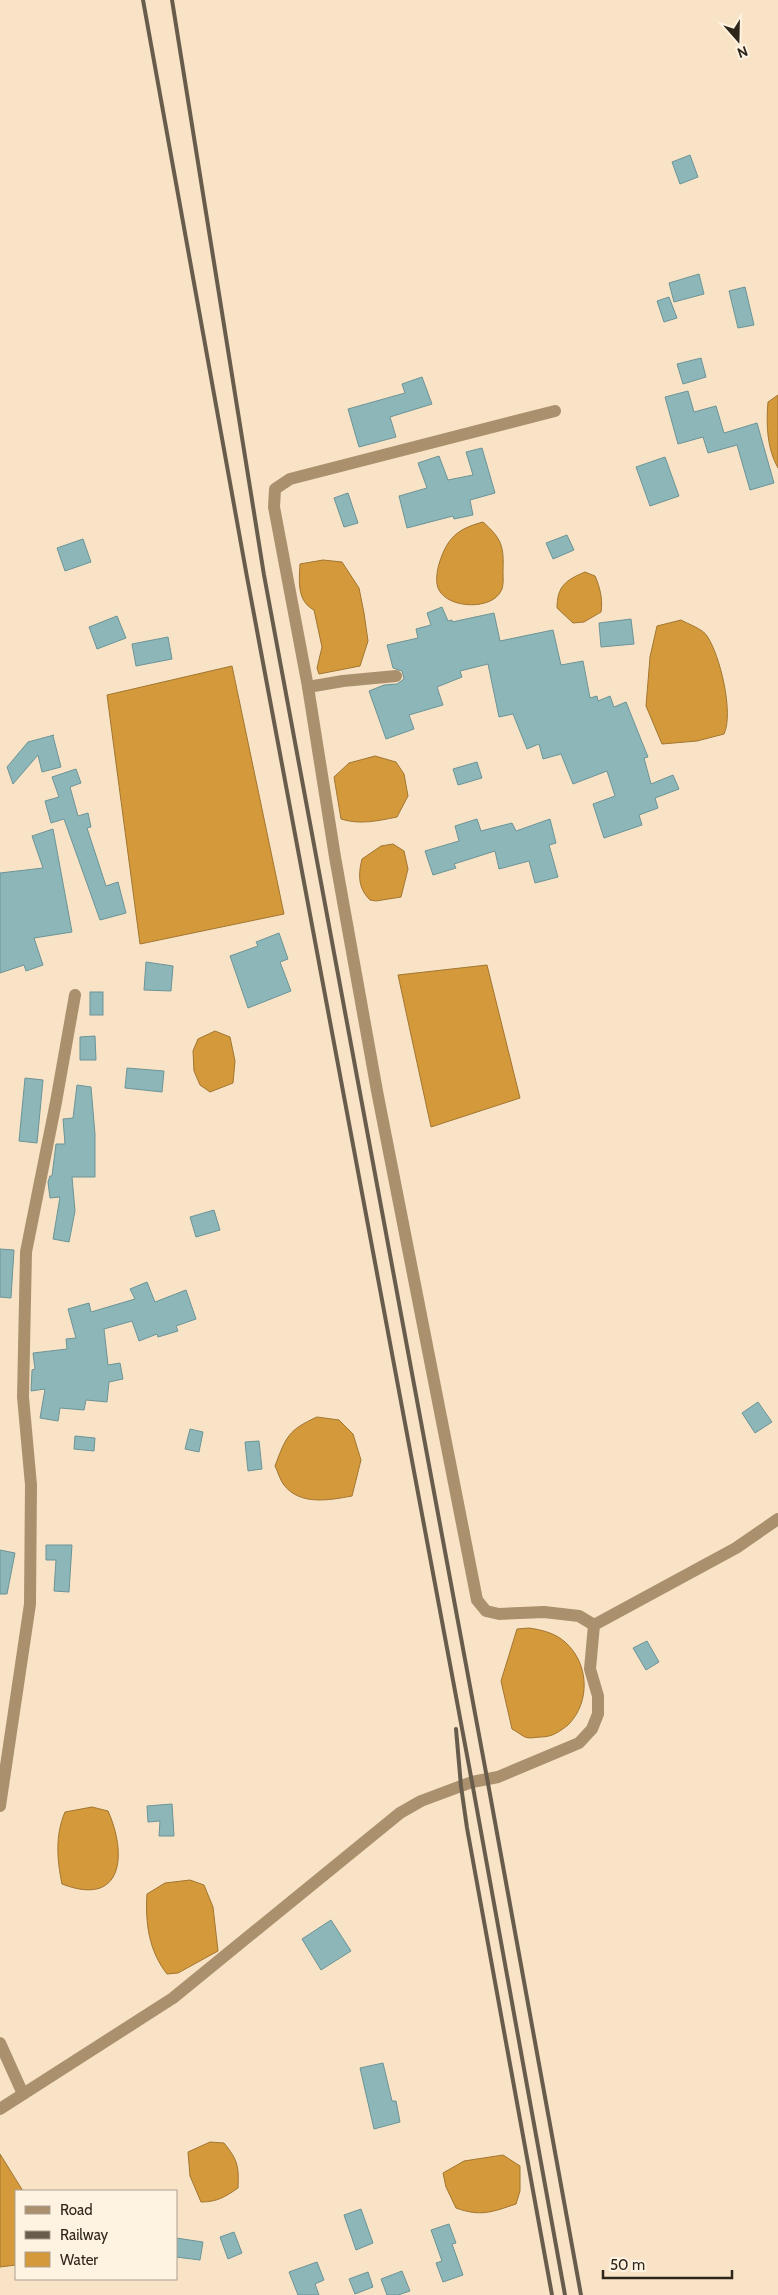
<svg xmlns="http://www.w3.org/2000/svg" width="778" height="2295" viewBox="0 0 778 2295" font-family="Cabin,sans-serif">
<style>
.water{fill:#d4993b;stroke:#a27631}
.building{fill:#8db6b9;stroke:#6c9497}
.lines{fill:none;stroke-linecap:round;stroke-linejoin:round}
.minor{stroke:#aa906d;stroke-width:12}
.rail{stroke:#685d4c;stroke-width:4}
</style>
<rect width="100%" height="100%" fill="#f8e3c6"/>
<!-- water -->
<g class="water">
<path d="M 778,395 L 778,468 C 767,449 766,424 768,402 Z"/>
<path d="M 483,522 C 502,539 504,546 503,572 C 503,577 504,586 501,591 C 492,610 449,609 439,590 C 435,583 437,571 439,564 C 447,538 457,529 483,522 Z"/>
<path d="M 323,560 L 342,562 L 359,588 L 364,613 L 368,641 L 360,666 L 319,674 L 317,668 L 322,647 L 314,610 C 297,601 299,582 300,564 Z"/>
<path d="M 585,572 L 595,576 C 600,587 603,600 601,612 L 584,622 L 573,623 L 557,608 C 557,586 566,580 585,572 Z"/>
<path d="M 681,620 C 688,624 703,629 707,636 C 720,655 734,713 724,734 L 697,741 L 662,744 L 646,706 L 650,657 L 657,626 Z"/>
<path d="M 232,666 L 284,914 L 140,944 L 107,695 Z"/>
<path d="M 375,756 L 396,762 L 404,774 L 408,796 L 397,817 C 377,821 360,825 341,819 L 334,777 L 349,763 Z"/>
<path d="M 393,844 L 404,851 L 408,869 L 401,897 L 376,901 L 370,900 C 358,888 358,875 362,859 L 381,846 Z"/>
<path d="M 487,965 L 520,1098 L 431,1127 L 398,975 Z"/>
<path d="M 215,1031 L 230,1037 L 235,1061 L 233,1083 L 210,1092 L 200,1085 L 194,1071 L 193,1051 L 198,1039 Z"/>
<path d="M 317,1417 L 339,1420 L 353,1434 L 361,1460 L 352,1496 C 330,1500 300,1506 284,1485 C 280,1480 278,1472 275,1466 C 286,1437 288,1430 317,1417 Z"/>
<path d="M 529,1628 C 542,1630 555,1633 565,1642 C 589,1663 591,1702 568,1725 C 559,1732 552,1737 541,1737 C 536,1737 530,1739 525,1737 C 521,1735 516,1731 512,1729 L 501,1681 L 517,1629 Z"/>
<path d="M 92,1807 L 108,1811 C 127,1853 124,1908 62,1884 C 57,1860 55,1835 65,1812 Z"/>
<path d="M 190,1880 L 204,1885 L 213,1907 L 218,1951 L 178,1973 L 167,1974 C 149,1951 145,1923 147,1894 L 165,1883 Z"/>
<path d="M 210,2142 L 224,2143 C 238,2160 239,2167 238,2188 C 225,2197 217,2202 201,2202 L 190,2176 L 188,2152 Z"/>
<path d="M 0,2154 L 23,2191 L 16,2191 L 16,2265 L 0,2267 Z"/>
<path d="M 503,2155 L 520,2166 L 520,2191 L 516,2204 C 492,2212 481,2217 456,2208 L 446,2187 L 443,2173 L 464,2161 Z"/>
</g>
<!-- building -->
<g class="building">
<path d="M 690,155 L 698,177 L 680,184 L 672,162 Z"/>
<path d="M 699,274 L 704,294 L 674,302 L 669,283 Z"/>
<path d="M 745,287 L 754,325 L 738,328 L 729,291 Z"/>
<path d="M 669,297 L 677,318 L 664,322 L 657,301 Z"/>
<path d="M 701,358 L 706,377 L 683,384 L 677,364 Z"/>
<path d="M 422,377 L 432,404 L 390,417 L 396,437 L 359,447 L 348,409 L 405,393 L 402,384 Z"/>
<path d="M 688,391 L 694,412 L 716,406 L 724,433 L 757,423 L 774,483 L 750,490 L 737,445 L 708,453 L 703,437 L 678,444 L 665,397 Z"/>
<path d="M 482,448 L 495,493 L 470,500 L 473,515 L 454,519 L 453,516 L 407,528 L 399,496 L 427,488 L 418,463 L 439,456 L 448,480 L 473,475 L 466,452 Z"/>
<path d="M 665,457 L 679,496 L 650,506 L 636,467 Z"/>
<path d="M 348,493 L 358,523 L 344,527 L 334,498 Z"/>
<path d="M 567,535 L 574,550 L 553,559 L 546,543 Z"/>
<path d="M 83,539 L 91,562 L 65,571 L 57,548 Z"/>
<path d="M 442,607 L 448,621 L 452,620 L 452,622 L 494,613 L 500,641 L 553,630 L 561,665 L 583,661 L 590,698 L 597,696 L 598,701 L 610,696 L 614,707 L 626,702 L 648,757 L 644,758 L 651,784 L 673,775 L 679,789 L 655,798 L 658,808 L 639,815 L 642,825 L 604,838 L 593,804 L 615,796 L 607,771 L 573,784 L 561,754 L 543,759 L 539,744 L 527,749 L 513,714 L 499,717 L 488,664 L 460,671 L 462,677 L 437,687 L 443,705 L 409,715 L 414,729 L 386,739 L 369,691 L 384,685 L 397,684 L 404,679 L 402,671 L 393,668 L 387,645 L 418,638 L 416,629 L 431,625 L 427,613 Z"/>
<path d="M 117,616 L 126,638 L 97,649 L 89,627 Z"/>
<path d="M 631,619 L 634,644 L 601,647 L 599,623 Z"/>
<path d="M 168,637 L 172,659 L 136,666 L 132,644 Z"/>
<path d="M 54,735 L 53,736 L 61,767 L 42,772 L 38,755 L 13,784 L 7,767 L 28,742 Z"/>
<path d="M 477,762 L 482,778 L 458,785 L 453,769 Z"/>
<path d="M 76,769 L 81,783 L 70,787 L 78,816 L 88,813 L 91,827 L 87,828 L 106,886 L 118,882 L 126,913 L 100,920 L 64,819 L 51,823 L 45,801 L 59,797 L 52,777 Z"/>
<path d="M 477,819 L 481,831 L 512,823 L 516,831 L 550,819 L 556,843 L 549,845 L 558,877 L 535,883 L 529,861 L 499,869 L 495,851 L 454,864 L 456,868 L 433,875 L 425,851 L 459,841 L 455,826 Z"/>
<path d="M 53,829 L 72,932 L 34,938 L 43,965 L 26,971 L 24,965 L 0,973 L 0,873 L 43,868 L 32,836 Z"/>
<path d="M 279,933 L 288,959 L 280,962 L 291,991 L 248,1008 L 230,956 L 258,946 L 256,942 Z"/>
<path d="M 146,962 L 173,966 L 171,991 L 144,990 Z"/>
<rect x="90" y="992" width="13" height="23"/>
<path d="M 95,1036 L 96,1060 L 80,1060 L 80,1037 Z"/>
<path d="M 127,1068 L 164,1071 L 162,1092 L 125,1088 Z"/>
<path d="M 25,1078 L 43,1080 L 37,1143 L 19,1141 Z"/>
<path d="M 77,1085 L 91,1087 L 95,1134 L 95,1177 L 72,1177 L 75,1211 L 69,1242 L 53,1239 L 60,1197 L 50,1198 L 48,1182 L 50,1176 L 52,1176 L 56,1144 L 65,1144 L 63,1119 L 73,1118 Z"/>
<path d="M 214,1210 L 220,1230 L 196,1237 L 190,1217 Z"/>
<path d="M 0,1249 L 14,1250 L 11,1298 L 0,1297 Z"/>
<path d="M 147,1282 L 155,1302 L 186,1290 L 196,1319 L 176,1326 L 178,1331 L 158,1337 L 157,1334 L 139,1341 L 132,1321 L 104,1329 L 108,1365 L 120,1363 L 123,1379 L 109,1382 L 107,1402 L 86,1400 L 84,1410 L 60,1408 L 58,1421 L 40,1418 L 45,1389 L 31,1391 L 32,1370 L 35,1369 L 33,1353 L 67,1349 L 66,1339 L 76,1338 L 68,1309 L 89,1303 L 91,1312 L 135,1299 L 130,1289 Z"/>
<path d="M 758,1402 L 772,1422 L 755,1433 L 742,1413 Z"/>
<path d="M 190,1429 L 203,1432 L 199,1452 L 185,1449 Z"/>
<path d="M 75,1436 L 95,1438 L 94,1451 L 74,1449 Z"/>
<path d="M 259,1441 L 262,1469 L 248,1471 L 245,1442 Z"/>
<path d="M 46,1545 L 72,1545 L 69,1592 L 54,1591 L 56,1560 L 46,1560 Z"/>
<path d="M 0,1550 L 15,1553 L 7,1594 L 0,1594 Z"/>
<path d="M 647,1641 L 659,1662 L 646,1670 L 633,1648 Z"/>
<path d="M 172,1804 L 174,1836 L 159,1836 L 160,1821 L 148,1822 L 147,1806 Z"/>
<path d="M 331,1920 L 351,1951 L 321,1970 L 302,1939 Z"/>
<path d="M 383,2063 L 392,2101 L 396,2101 L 400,2122 L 374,2129 L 360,2068 Z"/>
<path d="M 361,2209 L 373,2243 L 356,2250 L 344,2215 Z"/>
<path d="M 449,2224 L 456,2243 L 452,2244 L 463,2275 L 443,2282 L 436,2263 L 442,2261 L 431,2230 Z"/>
<path d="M 234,2232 L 242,2253 L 228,2259 L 220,2237 Z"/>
<path d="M 176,2238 L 203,2242 L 200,2260 L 176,2257 Z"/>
<path d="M 317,2262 L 324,2280 L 315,2284 L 319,2295 L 298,2295 L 289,2272 Z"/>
<path d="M 402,2271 L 410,2291 L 398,2295 L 387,2295 L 381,2279 Z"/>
<path d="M 368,2272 L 373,2287 L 355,2294 L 349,2279 Z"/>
</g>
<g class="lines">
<!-- minor -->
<g class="minor">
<path d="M 396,676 L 343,681 L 308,687 L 335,857 L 377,1091 L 477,1600 L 486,1611 L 499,1614 L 544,1612 L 579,1616 L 594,1625"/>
<path d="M 308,687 L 274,507 L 275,489 L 290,479 L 555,411"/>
<path d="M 0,1806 L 30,1604 L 31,1485 L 23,1397 L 26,1252 L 56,1102 L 75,995"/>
<path d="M 0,2043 L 23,2094"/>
<path d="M 0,2109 L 173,1998 L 400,1813 L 421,1801 L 472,1782 L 498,1777 L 579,1743 L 592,1729 L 598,1714 L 598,1696 L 590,1669 L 594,1625 L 736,1548 L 778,1519"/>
</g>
<!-- rail -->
<g class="rail">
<path d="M 143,0 L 247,577 L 472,1782 L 565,2295"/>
<path d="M 172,0 L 264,575 L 487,1778 L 581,2295"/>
<path d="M 456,1729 L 461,1786 L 467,1828 L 552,2295"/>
</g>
</g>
<!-- legend -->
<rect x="15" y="2190" width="162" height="90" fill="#fef2e0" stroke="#aba091"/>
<rect x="25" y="2206" width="25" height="8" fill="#aa906d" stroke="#aba091"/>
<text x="60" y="2215" font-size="15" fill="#2e261b">Road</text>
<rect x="25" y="2231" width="25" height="8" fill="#685d4c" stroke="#aba091"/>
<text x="60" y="2240" font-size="15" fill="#2e261b">Railway</text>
<rect x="25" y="2252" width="25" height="15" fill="#d4993b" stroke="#aba091"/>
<text x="60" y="2265" font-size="15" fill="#2e261b">Water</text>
<!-- north arrow -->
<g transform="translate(738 40) rotate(160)" stroke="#fef2e0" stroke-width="4" paint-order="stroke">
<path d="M0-4L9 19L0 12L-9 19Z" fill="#2e261b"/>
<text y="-8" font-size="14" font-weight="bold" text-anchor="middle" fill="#2e261b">N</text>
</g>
<!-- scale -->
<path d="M603 2270v8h129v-8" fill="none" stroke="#2e261b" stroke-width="2.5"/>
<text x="610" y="2270" font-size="15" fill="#2e261b" stroke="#fef2e0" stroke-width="4" paint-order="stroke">50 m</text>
</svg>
